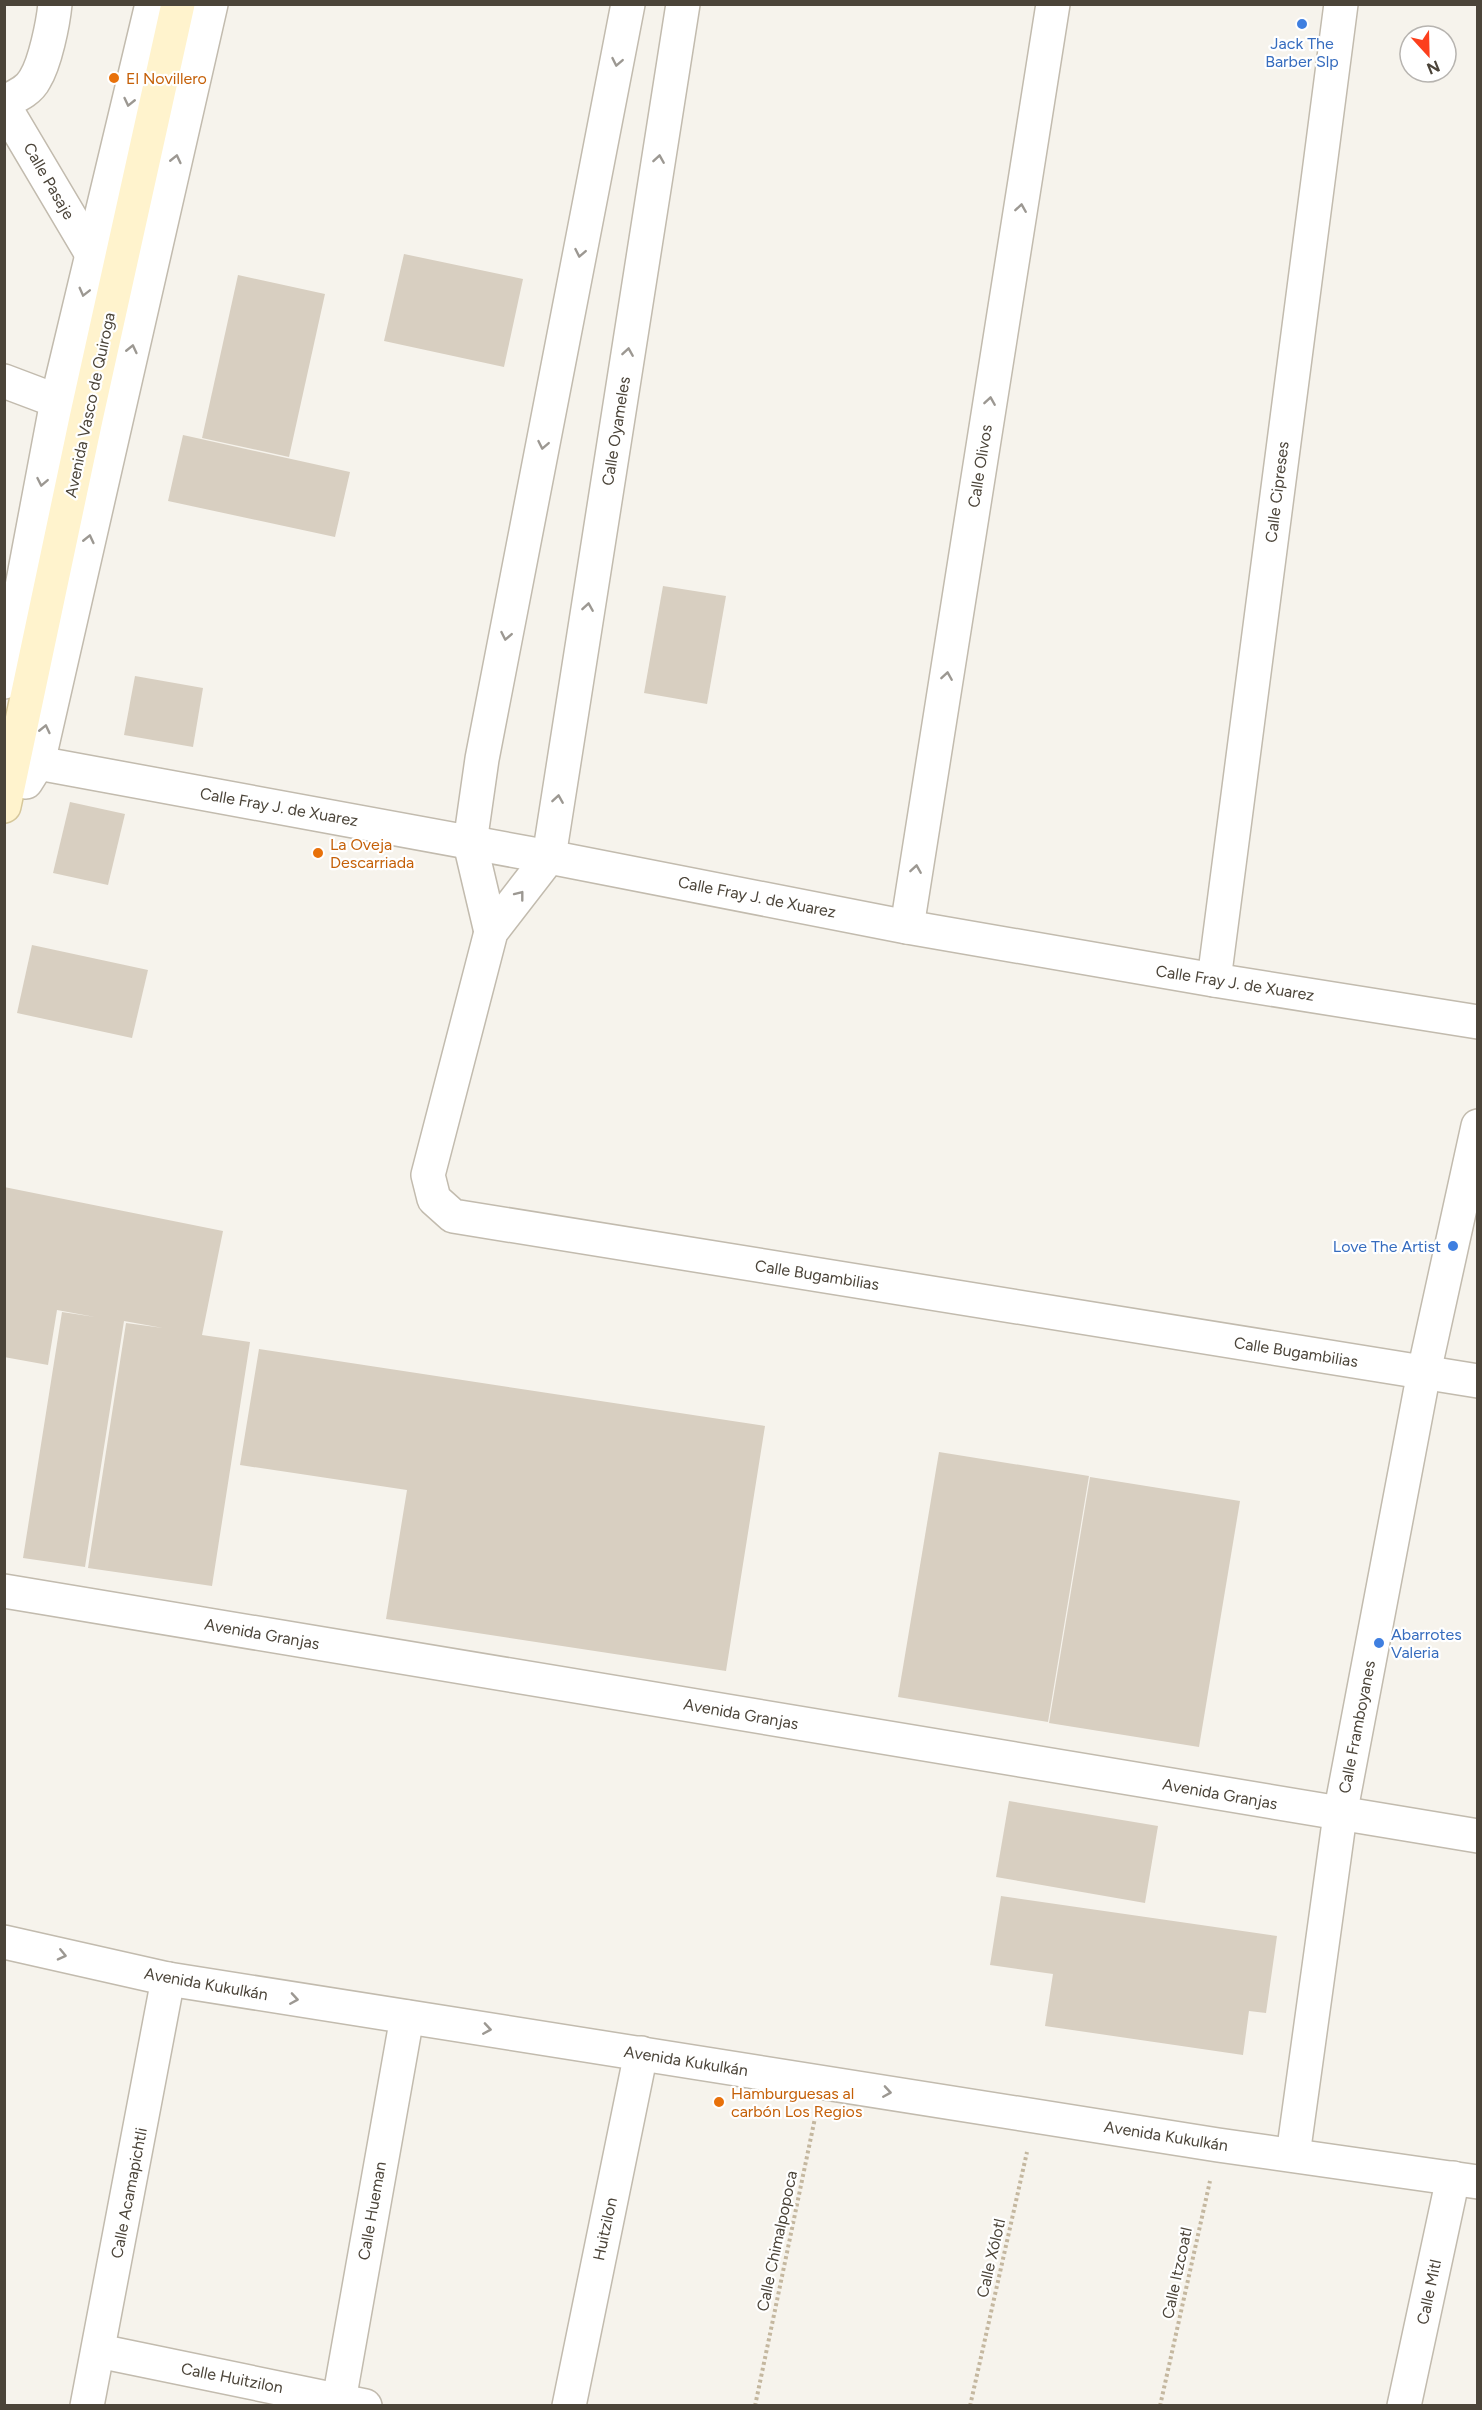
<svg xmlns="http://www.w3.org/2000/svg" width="1482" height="2410" viewBox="0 0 1482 2410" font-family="Figtree,sans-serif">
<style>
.building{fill:#d8cfc1}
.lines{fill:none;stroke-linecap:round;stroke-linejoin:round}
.pedestrian-casing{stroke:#c2bbae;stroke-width:36}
.minor-casing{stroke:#c2bbae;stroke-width:36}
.secondary-casing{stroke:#d6c79b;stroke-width:36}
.path{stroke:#c4b79f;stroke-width:4;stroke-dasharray:3 3;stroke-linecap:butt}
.pedestrian{stroke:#fff;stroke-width:33}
.minor{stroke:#fff;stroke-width:33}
.secondary{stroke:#fff3cd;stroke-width:33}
.oneway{stroke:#9c9892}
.shop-dot{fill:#3f7fe0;stroke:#fff;stroke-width:2}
.food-dot{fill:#e8710a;stroke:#fff;stroke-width:2}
.labels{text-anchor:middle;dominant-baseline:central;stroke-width:4.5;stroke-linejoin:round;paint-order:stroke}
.shop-label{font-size:16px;fill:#366cbe;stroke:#fff}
.food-label{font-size:16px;fill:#c56008;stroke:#fff;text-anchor:start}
.street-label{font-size:16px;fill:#4b4439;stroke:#fff}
</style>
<rect width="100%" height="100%" fill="#f6f3ec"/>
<!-- building -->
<g class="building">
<path d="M 404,254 L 523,279 L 504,367 L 384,341 Z"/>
<path d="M 238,275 L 325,294 L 289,457 L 202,438 Z"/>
<path d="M 183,435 L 350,472 L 335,537 L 168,501 Z"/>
<path d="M 663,586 L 726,596 L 707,704 L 644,693 Z"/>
<path d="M 135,676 L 203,688 L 193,747 L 124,735 Z"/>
<path d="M 70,802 L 125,814 L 108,885 L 53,873 Z"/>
<path d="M 32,945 L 148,970 L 132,1038 L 17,1013 Z"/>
<path d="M 4,1187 L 223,1231 L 202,1335 L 250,1342 L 212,1586 L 88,1568 L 126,1323 L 163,1328 L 124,1321 L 85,1567 L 23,1558 L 62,1312 L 95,1317 L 57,1310 L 48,1365 L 4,1357 Z"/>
<path d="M 259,1349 L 765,1426 L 726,1671 L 386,1619 L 407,1490 L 240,1465 Z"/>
<path d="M 939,1452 L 1089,1476 L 1048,1722 L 898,1697 Z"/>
<path d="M 1090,1477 L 1240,1501 L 1199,1747 L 1049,1723 Z"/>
<path d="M 1009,1801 L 1158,1826 L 1145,1903 L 996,1877 Z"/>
<path d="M 1001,1896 L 1277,1936 L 1266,2013 L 1249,2011 L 1243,2055 L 1045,2026 L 1053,1974 L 990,1965 Z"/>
</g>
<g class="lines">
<defs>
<g id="pedestrian">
<path d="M 4,102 C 16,96 29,91 35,79 C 45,63 53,24 55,4"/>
<path d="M 4,106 L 93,256"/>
</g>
<g id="minor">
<path d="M 683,4 L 549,857 L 491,932 L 428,1175 L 434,1199 L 453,1216 L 1478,1381"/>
<path d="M 4,381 L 57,401"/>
<path d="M 4,682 L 57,401 L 152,4"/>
<path d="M 38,763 L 549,857 L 907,927 L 1214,980 L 1478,1022"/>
<path d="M 26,782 L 38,763 L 211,4"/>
<path d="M 907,927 L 1053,4"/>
<path d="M 491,932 L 470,843 L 482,759 L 628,4"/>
<path d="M 1214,980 L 1341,4"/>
<path d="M 4,1591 L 1478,1836"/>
<path d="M 4,1942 L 168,1979 L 1218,2145 L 1478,2182"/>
<path d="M 1293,2155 L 1340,1815 L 1424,1372 L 1478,1126"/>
<path d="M 99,2351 L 365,2406"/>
<path d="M 87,2406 L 168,1979"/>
<path d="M 338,2406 L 407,2017"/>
<path d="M 569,2406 L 641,2053"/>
<path d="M 1404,2406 L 1453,2178"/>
</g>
<path id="secondary" d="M 4,806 L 86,419 L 178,4"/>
</defs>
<!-- pedestrian casing -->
<use href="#pedestrian" class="pedestrian-casing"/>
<!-- minor casing -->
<use href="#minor" class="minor-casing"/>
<!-- secondary casing -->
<use href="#secondary" class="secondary-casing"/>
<!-- path -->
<g class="path">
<path d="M 755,2406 L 815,2118"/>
<path d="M 970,2406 L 1027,2152"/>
<path d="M 1160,2406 L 1210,2181"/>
</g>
<!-- pedestrian -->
<use href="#pedestrian" class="pedestrian"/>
<!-- minor -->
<use href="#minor" class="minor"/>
<!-- secondary -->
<use href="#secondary" class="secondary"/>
</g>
<!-- one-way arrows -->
<defs><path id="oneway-chevron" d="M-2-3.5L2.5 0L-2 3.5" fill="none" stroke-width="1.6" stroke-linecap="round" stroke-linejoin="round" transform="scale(1.5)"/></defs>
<g class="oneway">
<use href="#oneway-chevron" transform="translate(617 62) rotate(101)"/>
<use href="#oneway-chevron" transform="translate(129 102) rotate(103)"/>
<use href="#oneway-chevron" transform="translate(176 159) rotate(-77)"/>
<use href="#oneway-chevron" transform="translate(659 159) rotate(-81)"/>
<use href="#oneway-chevron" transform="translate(1021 208) rotate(-81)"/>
<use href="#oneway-chevron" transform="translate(580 253) rotate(101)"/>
<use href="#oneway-chevron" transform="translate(84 292) rotate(104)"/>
<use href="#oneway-chevron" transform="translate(132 349) rotate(-77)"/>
<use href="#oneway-chevron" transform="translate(628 352) rotate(-81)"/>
<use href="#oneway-chevron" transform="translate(990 401) rotate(-81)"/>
<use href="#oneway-chevron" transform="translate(543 445) rotate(101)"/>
<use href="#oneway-chevron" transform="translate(42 482) rotate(101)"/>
<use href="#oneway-chevron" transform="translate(89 539) rotate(-77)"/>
<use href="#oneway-chevron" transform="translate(588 607) rotate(-81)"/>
<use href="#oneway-chevron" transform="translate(506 636) rotate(101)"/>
<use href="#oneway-chevron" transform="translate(947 676) rotate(-81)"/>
<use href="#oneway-chevron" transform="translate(45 729) rotate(-77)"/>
<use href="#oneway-chevron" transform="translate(558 799) rotate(-81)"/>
<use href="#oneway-chevron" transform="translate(916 869) rotate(-81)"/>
<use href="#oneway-chevron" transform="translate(520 895) rotate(-52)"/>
<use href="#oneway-chevron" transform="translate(62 1955) rotate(13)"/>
<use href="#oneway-chevron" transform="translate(294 1999) rotate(9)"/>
<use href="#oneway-chevron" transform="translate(487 2029) rotate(9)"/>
<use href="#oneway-chevron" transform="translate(887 2092) rotate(9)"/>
</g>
<!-- markers -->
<g class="shop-dot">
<circle cx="1302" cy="24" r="6"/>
<circle cx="1453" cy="1246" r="6"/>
<circle cx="1379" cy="1643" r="6"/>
</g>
<g class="food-dot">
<circle cx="114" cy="78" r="6"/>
<circle cx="318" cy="853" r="6"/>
<circle cx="719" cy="2102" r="6"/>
</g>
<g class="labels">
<!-- shop labels -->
<g class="shop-label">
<text x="1302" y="43">Jack The<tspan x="1302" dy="18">Barber Slp</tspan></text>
<text x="1441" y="1246" text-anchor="end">Love The Artist</text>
<text x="1391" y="1634" text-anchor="start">Abarrotes<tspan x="1391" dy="18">Valeria</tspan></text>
</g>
<!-- food labels -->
<g class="food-label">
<text x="126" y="78">El Novillero</text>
<text x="330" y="844">La Oveja<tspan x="330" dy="18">Descarriada</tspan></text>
<text x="731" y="2093">Hamburguesas al<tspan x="731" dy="18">carbón Los Regios</tspan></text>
</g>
<!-- street labels -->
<g class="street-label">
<text transform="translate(49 181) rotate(60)">Calle Pasaje</text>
<text transform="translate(90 405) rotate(-78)">Avenida Vasco de Quiroga</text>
<text transform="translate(616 431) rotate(-81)">Calle Oyameles</text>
<text transform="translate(980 466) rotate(-81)">Calle Olivos</text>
<text transform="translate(1277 492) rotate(-83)">Calle Cipreses</text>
<text transform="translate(279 807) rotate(10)">Calle Fray J. de Xuarez</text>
<text transform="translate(757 897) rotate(11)">Calle Fray J. de Xuarez</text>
<text transform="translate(1235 983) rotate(9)">Calle Fray J. de Xuarez</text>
<text transform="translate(817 1275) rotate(9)">Calle Bugambilias</text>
<text transform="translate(1296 1352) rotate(9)">Calle Bugambilias</text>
<text transform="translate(262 1634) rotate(10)">Avenida Granjas</text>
<text transform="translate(741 1714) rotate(10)">Avenida Granjas</text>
<text transform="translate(1357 1727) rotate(-79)">Calle Framboyanes</text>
<text transform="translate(1220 1794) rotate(10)">Avenida Granjas</text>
<text transform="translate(206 1984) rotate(10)">Avenida Kukulkán</text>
<text transform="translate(686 2061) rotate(9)">Avenida Kukulkán</text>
<text transform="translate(1166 2136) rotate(9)">Avenida Kukulkán</text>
<text transform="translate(129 2193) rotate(-79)">Calle Acamapichtli</text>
<text transform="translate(372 2211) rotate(-80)">Calle Hueman</text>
<text transform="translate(605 2229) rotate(-78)">Huitzilon</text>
<text transform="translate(777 2241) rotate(-78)">Calle Chimalpopoca</text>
<text transform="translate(991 2258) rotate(-77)">Calle Xólotl</text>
<text transform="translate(1177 2273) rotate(-78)">Calle Itzcoatl</text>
<text transform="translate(1429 2292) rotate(-78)">Calle Mitl</text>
<text transform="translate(232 2378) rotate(11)">Calle Huitzilon</text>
</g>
</g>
<!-- border -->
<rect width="1482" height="2410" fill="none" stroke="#4b4439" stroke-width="12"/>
<!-- north arrow -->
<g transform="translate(1428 54) rotate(158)"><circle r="28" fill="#ffffff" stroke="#b7b4b0" stroke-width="1.5"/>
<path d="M0-4.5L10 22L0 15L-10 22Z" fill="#fc3f1d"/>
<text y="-9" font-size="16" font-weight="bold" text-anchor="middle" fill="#4b4439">N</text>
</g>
</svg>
